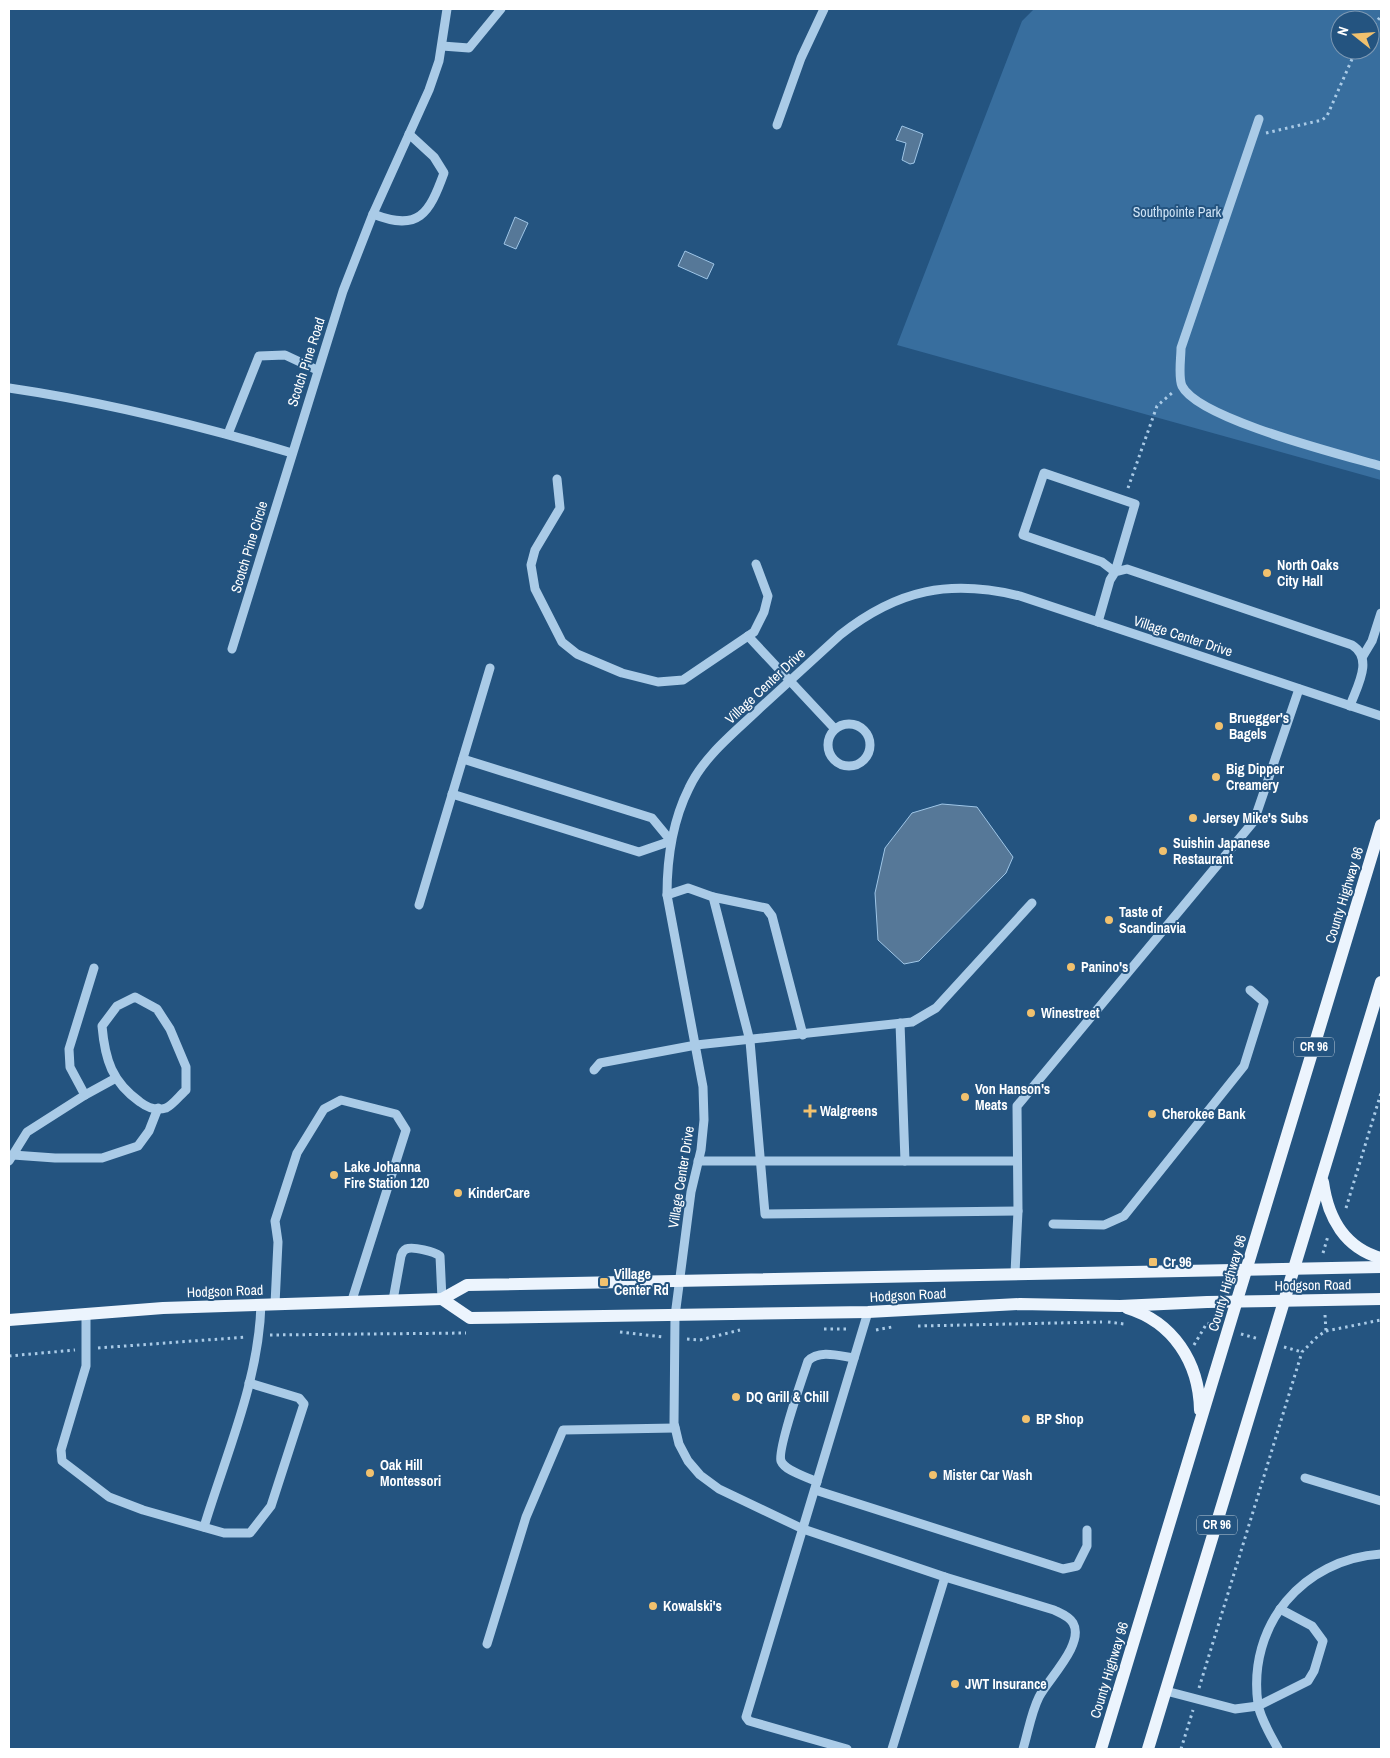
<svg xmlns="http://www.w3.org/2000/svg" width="1390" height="1758" viewBox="0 0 1390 1758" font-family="'Archivo Narrow',sans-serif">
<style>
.green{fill:#386e9e;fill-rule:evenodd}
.water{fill:#567898;stroke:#9fc6e7}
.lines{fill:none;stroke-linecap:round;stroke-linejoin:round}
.path{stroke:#aacbe7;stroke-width:3;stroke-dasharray:2.5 4;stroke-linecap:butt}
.minor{stroke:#aacbe7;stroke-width:9}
.major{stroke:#ecf4fd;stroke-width:12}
.poi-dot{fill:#f1c16e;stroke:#245480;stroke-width:2}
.labels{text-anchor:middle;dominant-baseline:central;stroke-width:4;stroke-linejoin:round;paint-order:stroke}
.shield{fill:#245480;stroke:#bdccd9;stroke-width:1}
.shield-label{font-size:12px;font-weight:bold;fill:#fff}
.park-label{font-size:14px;fill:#cee3f5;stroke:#245480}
.street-label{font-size:14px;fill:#fff;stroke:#245480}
.poi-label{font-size:14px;font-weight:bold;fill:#fff;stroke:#245480;text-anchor:start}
</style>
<rect width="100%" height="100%" fill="#245480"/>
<!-- green -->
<path class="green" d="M 1034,9 L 1381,9 L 1381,480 L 897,345 L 1022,21 ZM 1340,20 L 1370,20 L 1370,50 L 1340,50 Z"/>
<!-- water -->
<g class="water">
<path d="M 902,126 L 923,134 L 914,163 L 910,164 L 902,160 L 906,143 L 896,140 Z"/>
<path d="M 515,217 L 528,223 L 516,249 L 504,244 Z"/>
<path d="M 685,251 L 714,264 L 707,279 L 678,266 Z"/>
<path d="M 942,804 L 977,807 L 1013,857 L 1006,873 L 919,961 L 904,964 L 878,940 L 875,893 L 885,848 L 912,813 Z"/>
</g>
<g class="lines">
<!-- path -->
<g class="path">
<path d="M 1370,30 L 1381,16"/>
<path d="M 1266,133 L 1322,120 L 1327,116 L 1356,50"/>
<path d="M 1128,488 L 1157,406 L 1172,393"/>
<path d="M 1346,1208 L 1381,1093"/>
<path d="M 1323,1253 L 1328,1236"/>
<path d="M 1325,1315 L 1326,1331"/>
<path d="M 1108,1322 L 1124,1324"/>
<path d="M 918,1326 L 1102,1322"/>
<path d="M 824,1329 L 850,1329"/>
<path d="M 876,1330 L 892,1327"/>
<path d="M 620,1332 L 664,1337"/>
<path d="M 1241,1334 L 1259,1339"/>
<path d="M 270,1335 L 466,1333"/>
<path d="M 687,1339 L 700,1340 L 740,1330"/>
<path d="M 1194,1345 L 1207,1323 L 1215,1326"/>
<path d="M 1284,1347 L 1302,1352"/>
<path d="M 98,1348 L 247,1337"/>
<path d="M 9,1356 L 75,1350"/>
<path d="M 1199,1688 L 1302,1352 L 1318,1336 L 1326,1331 L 1381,1320"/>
<path d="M 1181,1749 L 1193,1710"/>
</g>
<!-- minor -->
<g class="minor">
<path d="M 442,46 L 469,48 L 501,9"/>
<path d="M 1259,119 L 1181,348 C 1181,358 1178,377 1182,386 C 1198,419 1343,455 1381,466"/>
<path d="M 777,125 L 801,58 L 824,9"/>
<path d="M 373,214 C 419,232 429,214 444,173 L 434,157 L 409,134"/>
<path d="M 9,388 C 105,402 198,425 292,453"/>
<path d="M 228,434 L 259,356 L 285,355 L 317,370"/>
<path d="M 1044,473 L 1135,504 L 1115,572 L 1102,562 L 1023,535 Z"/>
<path d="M 557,479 L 560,508 L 535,550 L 531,565 L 535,589 L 562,642 L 577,654 L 622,673 L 658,682 L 683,680 L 754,632 L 764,612 L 768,596 L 756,564"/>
<path d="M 1098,622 L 1110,580 L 1115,572 L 1127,569 L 1352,645 C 1374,659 1357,686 1350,706"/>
<path d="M 748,636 L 834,728"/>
<path d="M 232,649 L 343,291 L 373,214 L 429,90 L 439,61 L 447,9"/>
<path d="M 1363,656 L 1372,641 L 1381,613"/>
<circle cx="849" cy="745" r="21"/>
<path d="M 452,794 L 639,852 L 671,841 L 652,818 L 463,759"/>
<path d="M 667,895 L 688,888 L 713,897 L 750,1041 L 765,1214 L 1018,1211"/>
<path d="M 713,897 L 766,908 L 772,916 L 803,1035"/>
<path d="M 419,905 L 490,668"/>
<path d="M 135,997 L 157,1009 L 170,1029 L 186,1067 L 186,1090 C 180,1095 173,1105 166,1108 C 156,1111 148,1108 140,1102 C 112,1082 105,1060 102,1026 L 117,1006 Z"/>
<path d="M 900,1023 L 905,1161"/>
<path d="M 594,1070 L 600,1063 L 696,1045 L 912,1022 L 936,1008 L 1032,903"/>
<path d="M 85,1095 L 70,1067 L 69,1049 L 94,968"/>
<path d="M 13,1155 L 55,1158 L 102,1158 L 138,1146 L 149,1131 L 158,1108"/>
<path d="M 9,1161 L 27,1132 L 85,1095 L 116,1078"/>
<path d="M 698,1161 L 1017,1161"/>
<path d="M 1053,1224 L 1104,1225 L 1124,1216 L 1244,1066 L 1264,1002 L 1250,990"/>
<path d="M 1015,1273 L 1018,1211 L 1017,1106 L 1254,821 L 1299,689"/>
<path d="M 393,1300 L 401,1256 C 402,1253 404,1250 406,1249 C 413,1246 435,1252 440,1256 L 442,1299"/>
<path d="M 275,1304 L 278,1242 L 275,1221 L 297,1153 L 324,1109 L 341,1100 L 396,1114 L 406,1130 L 352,1300"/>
<path d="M 86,1313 L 86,1366 L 61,1450 L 62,1461 L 109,1497 L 143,1510 L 224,1533 L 250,1533 L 271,1506 L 304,1404 L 299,1398 L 249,1383"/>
<path d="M 1305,1478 L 1381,1501"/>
<path d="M 817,1482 C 807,1477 785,1471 781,1461 C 777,1450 803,1376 808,1361 C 819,1349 840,1356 854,1358"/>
<path d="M 815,1490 L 1063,1569 L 1077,1566 L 1087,1546 L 1087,1530"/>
<path d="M 204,1527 C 226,1454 259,1381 261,1304"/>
<path d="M 487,1644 L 526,1517 L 563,1430 L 675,1428"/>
<path d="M 1166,1691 L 1235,1709 L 1258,1706 L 1308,1681 L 1314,1671 L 1323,1641 L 1312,1626 L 1280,1609"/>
<path d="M 847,1749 L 749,1721 L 746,1717 L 868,1312"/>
<path d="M 892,1749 L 945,1577"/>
<path d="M 1023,1749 C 1028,1733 1031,1713 1039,1697 C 1048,1679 1085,1644 1073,1623 C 1069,1616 1060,1613 1054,1610 L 945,1577 L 803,1529 L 719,1489 L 700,1475 L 688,1461 L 679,1444 L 674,1423 L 675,1316 L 691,1192 L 701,1150 L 704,1120 L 703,1087 L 667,895 C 667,858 672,822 689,788 C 704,756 734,733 759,709 C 786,684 813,660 840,635 C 898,589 950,579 1020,596 L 1381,716"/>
<path d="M 1278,1749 C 1271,1736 1260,1718 1258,1704 C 1247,1625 1303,1559 1381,1554"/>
</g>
<!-- major -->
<g class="major">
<path d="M 1323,1182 C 1328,1218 1345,1248 1381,1258"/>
<path d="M 442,1299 L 470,1318 L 868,1312 L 1020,1304 L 1120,1306 L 1207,1302 L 1381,1299"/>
<path d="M 1127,1308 C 1173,1322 1199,1362 1200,1410"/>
<path d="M 9,1320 L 163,1308 L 442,1299 L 467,1285 L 1381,1267"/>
<path d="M 1101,1749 L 1381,825"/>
<path d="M 1148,1749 L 1381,982"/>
</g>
</g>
<!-- markers -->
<g class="poi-dot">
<circle cx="1267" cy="573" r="5"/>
<circle cx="1219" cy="726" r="5"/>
<circle cx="1216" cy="777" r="5"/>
<circle cx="1193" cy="818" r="5"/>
<circle cx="1163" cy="851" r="5"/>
<circle cx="1109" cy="920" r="5"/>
<circle cx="1071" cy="967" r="5"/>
<circle cx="1031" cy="1013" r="5"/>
<circle cx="965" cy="1097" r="5"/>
<path d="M807.5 1103.5h5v5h5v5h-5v5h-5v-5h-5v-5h5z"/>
<circle cx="1152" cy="1114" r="5"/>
<circle cx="334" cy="1175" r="5"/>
<circle cx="458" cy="1193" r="5"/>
<rect x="1148" y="1257" width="10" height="10" rx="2.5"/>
<rect x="599" y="1277" width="10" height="10" rx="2.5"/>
<circle cx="736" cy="1397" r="5"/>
<circle cx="1026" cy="1419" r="5"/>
<circle cx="370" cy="1473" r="5"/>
<circle cx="933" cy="1475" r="5"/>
<circle cx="653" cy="1606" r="5"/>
<circle cx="955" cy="1684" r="5"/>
</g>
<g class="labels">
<!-- shield labels -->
<g class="shield">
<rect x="1294" y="1037.5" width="40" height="19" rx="4"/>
<rect x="1197" y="1515.5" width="40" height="19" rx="4"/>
</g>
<g class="shield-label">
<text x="1314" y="1047">CR 96</text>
<text x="1217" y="1525">CR 96</text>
</g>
<!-- park labels -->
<g class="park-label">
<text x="1177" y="212">Southpointe Park</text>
</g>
<!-- street labels -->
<g class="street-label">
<text transform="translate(306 362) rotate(-72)">Scotch Pine Road</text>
<text transform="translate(249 547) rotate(-73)">Scotch Pine Circle</text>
<text transform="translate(1183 636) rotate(18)">Village Center Drive</text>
<text transform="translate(765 686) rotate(-43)">Village Center Drive</text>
<text transform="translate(1344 895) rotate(-73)">County Highway 96</text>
<text transform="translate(681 1177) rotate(-81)">Village Center Drive</text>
<text transform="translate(1227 1283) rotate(-73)">County Highway 96</text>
<text transform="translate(1313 1285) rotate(-1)">Hodgson Road</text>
<text transform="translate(225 1291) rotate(-2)">Hodgson Road</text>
<text transform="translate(908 1295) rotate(-3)">Hodgson Road</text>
<text transform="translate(1109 1670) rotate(-73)">County Highway 96</text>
</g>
<!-- poi labels -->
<g class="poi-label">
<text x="1277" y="565">North Oaks<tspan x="1277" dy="16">City Hall</tspan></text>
<text x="1229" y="718">Bruegger's<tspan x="1229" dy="16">Bagels</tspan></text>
<text x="1226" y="769">Big Dipper<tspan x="1226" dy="16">Creamery</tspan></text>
<text x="1203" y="818">Jersey Mike's Subs</text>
<text x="1173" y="843">Suishin Japanese<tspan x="1173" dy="16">Restaurant</tspan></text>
<text x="1119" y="912">Taste of<tspan x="1119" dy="16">Scandinavia</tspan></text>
<text x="1081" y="967">Panino's</text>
<text x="1041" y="1013">Winestreet</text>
<text x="975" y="1089">Von Hanson's<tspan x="975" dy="16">Meats</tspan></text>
<text x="820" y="1111">Walgreens</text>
<text x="1162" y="1114">Cherokee Bank</text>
<text x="344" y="1167">Lake Johanna<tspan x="344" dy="16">Fire Station 120</tspan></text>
<text x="468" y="1193">KinderCare</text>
<text x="1163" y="1262">Cr 96</text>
<text x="614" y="1274">Village<tspan x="614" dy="16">Center Rd</tspan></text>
<text x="746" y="1397">DQ Grill &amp; Chill</text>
<text x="1036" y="1419">BP Shop</text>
<text x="380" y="1465">Oak Hill<tspan x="380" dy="16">Montessori</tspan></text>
<text x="943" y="1475">Mister Car Wash</text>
<text x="663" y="1606">Kowalski's</text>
<text x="965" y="1684">JWT Insurance</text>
</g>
</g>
<!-- border -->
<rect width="1390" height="1758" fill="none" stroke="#ffffff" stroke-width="20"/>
<!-- north arrow -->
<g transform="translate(1355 35) rotate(287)"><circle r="24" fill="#245480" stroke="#7c98b3"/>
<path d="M0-4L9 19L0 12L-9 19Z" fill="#f1c16e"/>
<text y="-8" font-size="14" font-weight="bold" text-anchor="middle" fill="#ffffff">N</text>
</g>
</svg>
